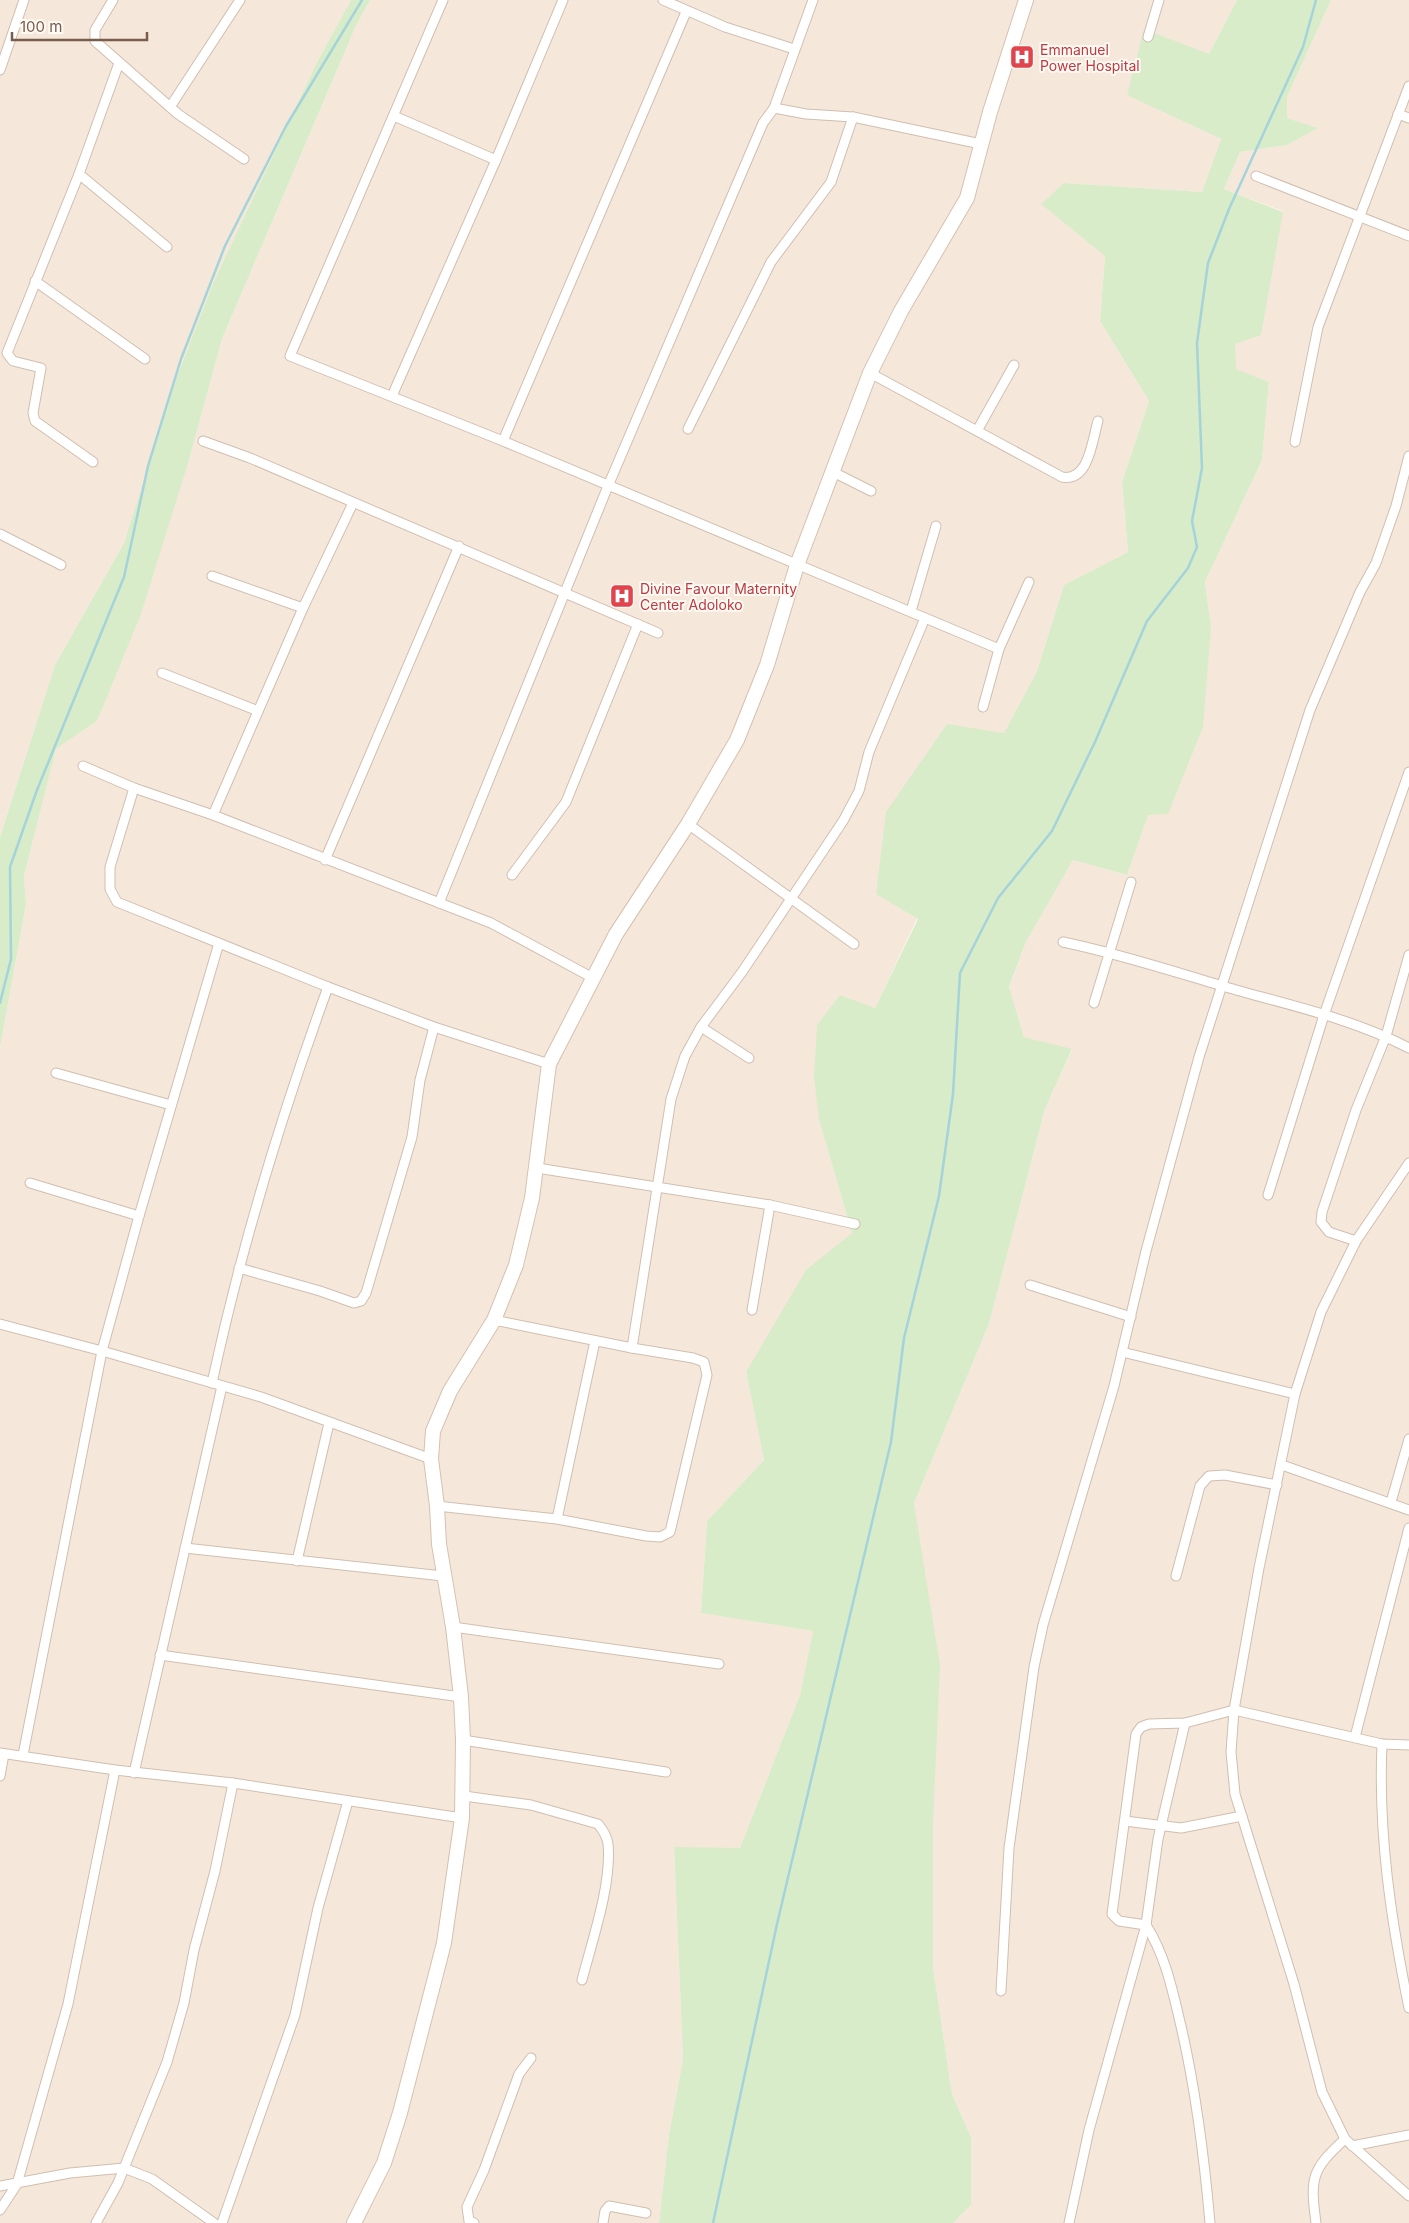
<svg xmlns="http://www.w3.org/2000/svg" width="1409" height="2223" viewBox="0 0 1409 2223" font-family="Inter,sans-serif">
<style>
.residential{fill:#f5e8da}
.green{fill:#d8ecc9}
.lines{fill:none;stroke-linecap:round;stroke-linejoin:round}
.stream{stroke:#a5d3da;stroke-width:2.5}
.street-casing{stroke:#d1beb0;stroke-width:11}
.secondary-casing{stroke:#d6c0b0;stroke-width:16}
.street{stroke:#fff;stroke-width:9}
.secondary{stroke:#fff;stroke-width:14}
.labels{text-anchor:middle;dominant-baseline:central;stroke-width:4;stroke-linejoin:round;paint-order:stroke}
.health-label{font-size:14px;fill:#be3a42;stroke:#fffaf3;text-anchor:start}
</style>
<rect width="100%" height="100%" fill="#fdf6ec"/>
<!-- residential -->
<g class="residential">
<path d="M 0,0 L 351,0 L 317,62 L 214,281 L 176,379 L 124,543 L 55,665 L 0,837 Z"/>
<path d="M 370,0 L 1237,0 L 1209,54 L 1127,94 L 1221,139 L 1202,192 L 1064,183 L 1105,256 L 1100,321 L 1149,401 L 1122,482 L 1128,552 L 1064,585 L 1037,671 L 1004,733 L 875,1008 L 819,1120 L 852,1233 L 746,1372 L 764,1460 L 707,1521 L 701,1613 L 813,1631 L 800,1695 L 740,1848 L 674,1848 L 683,2059 L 669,2134 L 659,2223 L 0,2223 L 0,1048 L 26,904 L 24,876 L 56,749 L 97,721 L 189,460 L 222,339 L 355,28 Z"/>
<path d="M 1331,0 L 1409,0 L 1409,2223 L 953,2223 L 971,2205 L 971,2137 L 952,2094 L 933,1967 L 933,1824 L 914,1503 L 989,1324 L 1045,1109 L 1072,1050 L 1024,1037 L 1009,988 L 1026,942 L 1073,860 L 1127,875 L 1211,627 L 1205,582 L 1262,460 L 1269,382 L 1235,369 L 1235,344 L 1283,211 L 1224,189 L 1240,152 L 1287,145 L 1317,128 L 1287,118 L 1287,97 Z"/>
</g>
<!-- green -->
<g class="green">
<path d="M 351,0 L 370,0 L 355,28 L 222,339 L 189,460 L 141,614 L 97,721 L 56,749 L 24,876 L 26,904 L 0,1048 L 0,837 L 55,665 L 124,543 L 176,379 L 214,281 L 317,62 Z"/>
<path d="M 1237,0 L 1331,0 L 1287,97 L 1287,118 L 1318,128 L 1287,145 L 1240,152 L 1224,189 L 1283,212 L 1261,335 L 1235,344 L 1236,369 L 1269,382 L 1262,460 L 1205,582 L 1211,627 L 1203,727 L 1168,814 L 1148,815 L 1127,875 L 1073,860 L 1026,942 L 1009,987 L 1024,1037 L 1072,1049 L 1045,1109 L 989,1324 L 914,1503 L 940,1665 L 933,1824 L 933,1967 L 952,2094 L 971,2137 L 971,2205 L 953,2223 L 659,2223 L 669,2134 L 683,2059 L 674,1847 L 740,1848 L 800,1695 L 813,1631 L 701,1613 L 707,1521 L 764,1460 L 746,1372 L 806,1270 L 852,1233 L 819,1120 L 814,1077 L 817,1025 L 840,995 L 875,1008 L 918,919 L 876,894 L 886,812 L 947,724 L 1004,733 L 1037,671 L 1064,585 L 1128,552 L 1122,482 L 1149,401 L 1100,321 L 1105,256 L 1041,204 L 1064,183 L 1202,192 L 1221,139 L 1127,95 L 1144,29 L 1209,54 Z"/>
</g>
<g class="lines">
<!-- stream -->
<g class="stream">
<path d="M 0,1003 L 11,959 L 10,867 L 37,790 L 124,577 L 148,466 L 181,359 L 225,246 L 286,126 L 362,0"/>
<path d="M 713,2223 L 777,1924 L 891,1442 L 904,1338 L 939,1196 L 953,1094 L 960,973 L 998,898 L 1052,831 L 1095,742 L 1147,621 L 1188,568 L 1197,547 L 1192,521 L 1202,468 L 1197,343 L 1208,263 L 1229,209 L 1303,47 L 1316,0"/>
</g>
<defs>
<g id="street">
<path d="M 113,0 L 95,30 L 95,41 L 178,114 L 244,159"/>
<path d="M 443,0 L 290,356 L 503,441 L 999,649"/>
<path d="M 663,0 L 725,27 L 794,49"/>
<path d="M 1148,37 L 1159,0"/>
<path d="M 0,70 L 24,0"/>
<path d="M 170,107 L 240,0"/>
<path d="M 774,108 L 806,114 L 853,117 L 981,144"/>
<path d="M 1398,114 L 1409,118"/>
<path d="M 394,116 L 496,160"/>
<path d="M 79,174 L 167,247"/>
<path d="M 1256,176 L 1409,236"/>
<path d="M 35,281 L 145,359"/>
<path d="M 870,373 L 1062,477 C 1089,482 1092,441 1098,421"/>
<path d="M 392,396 L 496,160 L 563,0"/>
<path d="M 688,429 L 771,262 L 831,182 L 853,117"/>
<path d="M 978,429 L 1014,365"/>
<path d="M 203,441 L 250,458 L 658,633"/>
<path d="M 503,441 L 686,12"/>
<path d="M 1295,442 L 1318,327 L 1409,86"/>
<path d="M 93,462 L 35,421 L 33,413 L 41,368 L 13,361 L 7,353 L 79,174 L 119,63"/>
<path d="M 831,471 L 871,491"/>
<path d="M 0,534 L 61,565"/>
<path d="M 212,576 L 303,608"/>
<path d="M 911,611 L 936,526"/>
<path d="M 162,673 L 258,711"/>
<path d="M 983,707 L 999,649 L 1029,582"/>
<path d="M 83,766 L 134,788 L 213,815 L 491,923 L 593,978"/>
<path d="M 134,788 L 110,867 L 110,889 L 117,902 L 328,987 L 434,1027 L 549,1064"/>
<path d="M 213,815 L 303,608 L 353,503"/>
<path d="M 688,824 L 854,944"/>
<path d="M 325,860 L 459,546"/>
<path d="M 512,875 L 566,802 L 638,624"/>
<path d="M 439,903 L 608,486 L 763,123 L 774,108 L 813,0"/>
<path d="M 1063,942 C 1121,954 1178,973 1236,990 C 1294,1006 1355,1020 1409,1048"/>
<path d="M 1094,1003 L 1131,882"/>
<path d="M 701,1027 L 749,1058"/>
<path d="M 56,1073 L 171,1105"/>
<path d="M 1409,1163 L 1356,1241 L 1321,1312 L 1295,1394 L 1259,1568 L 1234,1710 L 1231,1752 L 1235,1794 L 1294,1984 L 1322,2092 L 1345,2139 L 1409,2196"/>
<path d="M 537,1168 L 770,1205 L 855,1224"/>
<path d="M 30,1183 L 139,1216"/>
<path d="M 1268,1195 L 1324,1015 L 1409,772"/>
<path d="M 1356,1241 L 1329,1232 L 1321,1222 L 1322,1212 L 1356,1110 L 1386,1036 L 1409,955"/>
<path d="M 239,1268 L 320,1291 L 354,1303 L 361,1301 L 366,1293 L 412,1137 L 420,1080 L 434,1027"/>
<path d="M 1030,1285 L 1131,1317"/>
<path d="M 752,1310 L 770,1205"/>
<path d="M 0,1324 L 102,1351 L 261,1397 L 431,1459"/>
<path d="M 632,1348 L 671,1099 L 685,1056 L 701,1027 L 742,972 L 843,821 L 859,791 L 869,752 L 925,618"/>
<path d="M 1122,1352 L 1295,1394"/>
<path d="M 212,1383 C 241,1248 281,1116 328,987"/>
<path d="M 1282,1465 L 1409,1510"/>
<path d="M 1391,1502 L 1409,1439"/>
<path d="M 437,1506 L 557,1519 L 646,1536 L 660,1537 L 670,1532 L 707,1375 L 704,1362 L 693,1358 L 632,1348 L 494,1320"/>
<path d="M 557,1519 L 595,1341"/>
<path d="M 185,1548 L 443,1576"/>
<path d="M 297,1561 L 329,1423"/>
<path d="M 1176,1576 L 1200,1486 L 1209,1476 L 1225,1475 L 1277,1485"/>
<path d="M 453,1627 L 719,1664"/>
<path d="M 160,1655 L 461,1697"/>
<path d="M 1355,1737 L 1409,1528"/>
<path d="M 463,1740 L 666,1772"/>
<path d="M 1382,1744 C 1378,1833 1391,1921 1409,2008"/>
<path d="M 0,1753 L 115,1770 L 233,1783 L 462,1818"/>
<path d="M 23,1755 L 102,1351 L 139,1216 L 219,943"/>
<path d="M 134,1773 L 222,1386"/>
<path d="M 0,1776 L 4,1754"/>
<path d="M 464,1796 L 531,1805 L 598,1824 C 603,1830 607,1836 608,1844 C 612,1884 592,1941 582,1980"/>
<path d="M 1125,1821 L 1181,1828 L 1242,1816"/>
<path d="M 1001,1991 L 1009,1848 L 1034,1667 L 1043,1625 L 1114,1386 L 1146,1251 L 1199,1057 L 1310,710 L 1360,592 L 1376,563 L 1396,506 L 1409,456"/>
<path d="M 1352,2146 L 1409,2135"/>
<path d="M 0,2186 L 70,2173 L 124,2168 L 152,2179 L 214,2223"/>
<path d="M 0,2210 L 17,2184 L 68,2004 L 115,1770"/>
<path d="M 96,2223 L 118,2183 L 167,2062 L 184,2003 L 194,1950 L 215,1871 L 233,1783"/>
<path d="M 222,2223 L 295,2015 L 318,1908 L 348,1801"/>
<path d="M 474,2223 L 469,2221 L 467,2207 L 484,2170 L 519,2074 L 531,2058"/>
<path d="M 603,2223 L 605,2211 L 609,2206 L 646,2213"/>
<path d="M 1069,2223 L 1089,2130 L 1146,1925 L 1158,1839 L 1185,1723"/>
<path d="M 1210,2223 C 1204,2155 1196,2089 1180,2022 C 1172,1988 1165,1955 1146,1925 L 1119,1921 L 1112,1914 L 1136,1734 L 1141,1727 L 1149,1724 L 1185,1723 L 1234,1710 L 1382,1744 L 1409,1745"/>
<path d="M 1316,2223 C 1310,2178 1311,2170 1345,2139"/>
</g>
<path id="secondary" d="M 354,2223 L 384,2163 L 400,2113 L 444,1943 L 462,1818 L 463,1740 L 461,1697 L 453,1627 L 439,1544 L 437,1506 L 431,1459 L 433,1431 L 450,1391 L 494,1320 L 516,1265 L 532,1198 L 549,1064 L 616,934 L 688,824 L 737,740 L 767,665 L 797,565 L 870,373 L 901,311 L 967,198 L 990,112 L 1026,0"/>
</defs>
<!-- street casing -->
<use href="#street" class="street-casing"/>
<!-- secondary casing -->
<use href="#secondary" class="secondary-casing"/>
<!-- street -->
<use href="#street" class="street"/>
<!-- secondary -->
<use href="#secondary" class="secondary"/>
</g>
<!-- icons -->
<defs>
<symbol id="hospital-square" viewBox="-11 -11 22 22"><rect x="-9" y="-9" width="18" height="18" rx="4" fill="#e0444e" stroke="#fffaf3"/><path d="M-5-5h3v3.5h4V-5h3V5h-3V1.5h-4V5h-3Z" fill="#fff"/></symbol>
</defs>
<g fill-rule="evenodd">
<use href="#hospital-square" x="1008" y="43" width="28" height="28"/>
<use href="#hospital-square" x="608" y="582" width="28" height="28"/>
</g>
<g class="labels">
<!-- health labels -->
<g class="health-label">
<text x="1040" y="49">Emmanuel<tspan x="1040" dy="16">Power Hospital</tspan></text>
<text x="640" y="588">Divine Favour Maternity<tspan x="640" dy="16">Center Adoloko</tspan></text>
</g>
</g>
<!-- scale -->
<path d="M12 32v8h135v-8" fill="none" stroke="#7a5c4d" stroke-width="2.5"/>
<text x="20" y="32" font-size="15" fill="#7a5c4d" stroke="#fffaf3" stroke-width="4" paint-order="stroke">100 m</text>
</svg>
